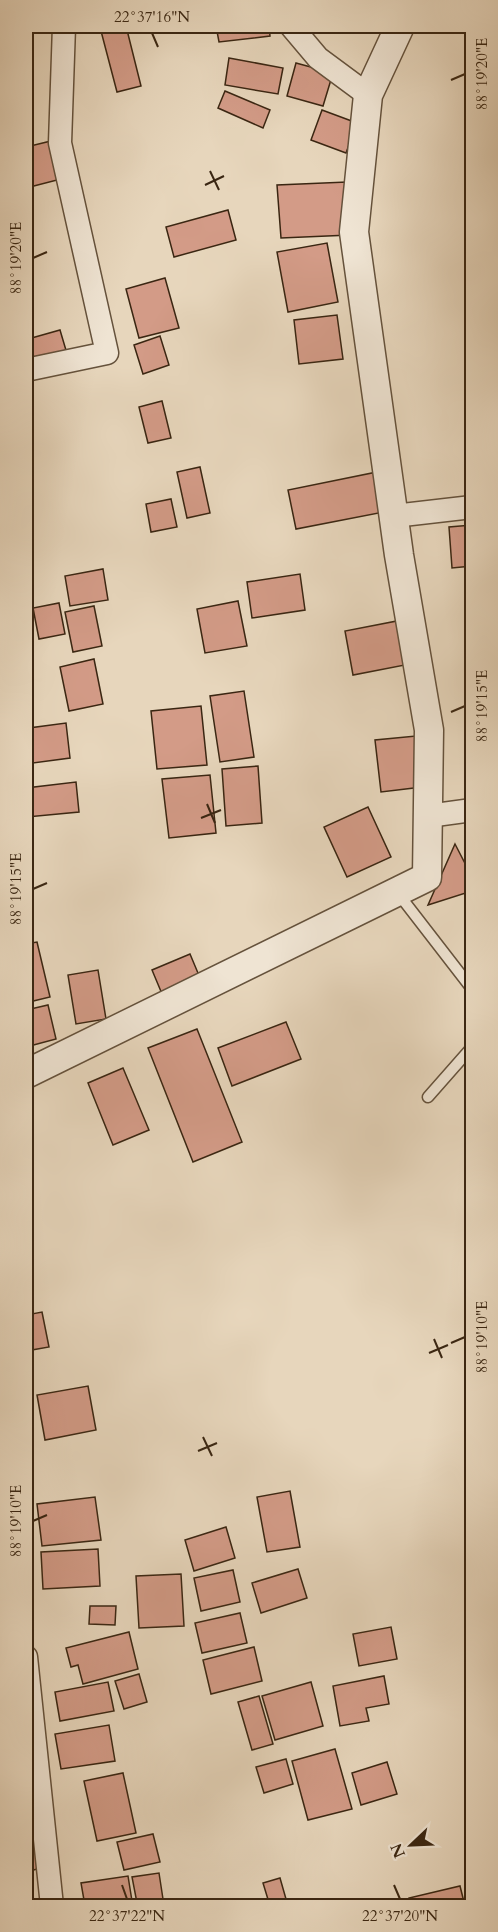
<svg xmlns="http://www.w3.org/2000/svg" width="498" height="1932" viewBox="0 0 498 1932" font-family="Cardo,serif">
<style>
.building{fill:#d39b87;stroke:#3a2612;stroke-width:1.5}
.lines{fill:none;stroke-linecap:round;stroke-linejoin:round}
.service-casing{stroke:#65523c;stroke-width:13}
.minor-casing{stroke:#65523c;stroke-width:25}
.tertiary-casing{stroke:#65523c;stroke-width:31}
.service{stroke:#efe4d3;stroke-width:10}
.minor{stroke:#efe4d3;stroke-width:22}
.tertiary{stroke:#efe4d3;stroke-width:28}
.ticks{fill:none;stroke:#3a2612;stroke-width:2}
.neatline{fill:none;stroke:#3a2612;stroke-width:2}
.ticks-label{font-size:15px;text-anchor:middle;fill:#3a2612}
</style>
<rect width="100%" height="100%" fill="#e7d6bc"/>
<filter id="stains"><feTurbulence type="fractalNoise" baseFrequency=".00333" numOctaves="4"/><feColorMatrix values="0 0 0 0 .2 0 0 0 0 .09 0 0 0 0 .02 0 0 0 .5 -.17"/></filter>
<radialGradient id="worn" r=".72"><stop offset=".6" stop-color="#630" stop-opacity="0"/><stop offset="1" stop-color="#630" stop-opacity=".3"/></radialGradient>
<!-- building -->
<g class="building">
<path d="M 126,26 L 141,86 L 117,92 L 101,31 Z"/>
<path d="M 216,26 L 269,26 L 270,36 L 219,42 Z"/>
<path d="M 229,58 L 283,68 L 278,94 L 225,85 Z"/>
<path d="M 296,63 L 333,73 L 323,106 L 287,96 Z"/>
<path d="M 225,91 L 270,110 L 263,128 L 218,108 Z"/>
<path d="M 322,110 L 357,123 L 346,153 L 311,140 Z"/>
<path d="M 51,141 L 61,179 L 26,188 L 26,147 Z"/>
<path d="M 347,182 L 350,235 L 281,238 L 277,185 Z"/>
<path d="M 228,210 L 236,240 L 174,257 L 166,227 Z"/>
<path d="M 327,243 L 338,302 L 288,312 L 277,252 Z"/>
<path d="M 165,278 L 179,328 L 139,338 L 126,289 Z"/>
<path d="M 337,315 L 343,359 L 299,364 L 294,320 Z"/>
<path d="M 60,330 L 68,357 L 37,367 L 28,339 Z"/>
<path d="M 160,336 L 169,365 L 143,374 L 134,345 Z"/>
<path d="M 162,401 L 171,438 L 148,443 L 139,407 Z"/>
<path d="M 200,467 L 210,513 L 187,518 L 177,472 Z"/>
<path d="M 377,472 L 384,512 L 296,529 L 288,490 Z"/>
<path d="M 171,499 L 177,527 L 151,532 L 146,504 Z"/>
<path d="M 472,525 L 472,566 L 452,568 L 449,527 Z"/>
<path d="M 103,569 L 108,600 L 70,606 L 65,576 Z"/>
<path d="M 300,574 L 305,610 L 252,618 L 247,582 Z"/>
<path d="M 238,601 L 247,646 L 205,653 L 197,609 Z"/>
<path d="M 59,603 L 65,634 L 39,639 L 33,608 Z"/>
<path d="M 94,606 L 102,646 L 73,652 L 65,612 Z"/>
<path d="M 397,621 L 405,665 L 353,675 L 345,631 Z"/>
<path d="M 94,659 L 103,704 L 69,711 L 60,667 Z"/>
<path d="M 244,691 L 254,757 L 220,762 L 210,696 Z"/>
<path d="M 201,706 L 207,765 L 157,769 L 151,711 Z"/>
<path d="M 66,723 L 70,758 L 33,763 L 29,728 Z"/>
<path d="M 26,725 L 33,771 L 26,772 Z"/>
<path d="M 416,736 L 422,787 L 381,792 L 375,740 Z"/>
<path d="M 258,766 L 262,823 L 226,826 L 222,769 Z"/>
<path d="M 210,775 L 216,833 L 169,838 L 162,779 Z"/>
<path d="M 76,782 L 79,812 L 27,817 L 26,788 Z"/>
<path d="M 368,807 L 391,857 L 347,877 L 324,827 Z"/>
<path d="M 455,844 L 472,877 L 472,891 L 428,905 Z"/>
<path d="M 37,942 L 50,997 L 29,1002 L 26,988 L 26,944 Z"/>
<path d="M 190,954 L 203,985 L 165,1001 L 152,970 Z"/>
<path d="M 98,970 L 106,1019 L 76,1024 L 68,975 Z"/>
<path d="M 48,1005 L 56,1039 L 26,1047 L 26,1010 Z"/>
<path d="M 286,1022 L 301,1059 L 232,1086 L 218,1048 Z"/>
<path d="M 197,1029 L 242,1142 L 193,1162 L 148,1048 Z"/>
<path d="M 123,1068 L 149,1130 L 113,1145 L 88,1083 Z"/>
<path d="M 42,1312 L 49,1347 L 26,1351 L 26,1315 Z"/>
<path d="M 88,1386 L 96,1430 L 45,1440 L 37,1395 Z"/>
<path d="M 472,1444 L 472,1466 L 466,1446 Z"/>
<path d="M 290,1491 L 300,1547 L 267,1552 L 257,1497 Z"/>
<path d="M 95,1497 L 101,1540 L 42,1546 L 37,1504 Z"/>
<path d="M 226,1527 L 235,1558 L 194,1571 L 185,1540 Z"/>
<path d="M 98,1549 L 100,1586 L 43,1589 L 41,1552 Z"/>
<path d="M 298,1569 L 307,1598 L 261,1613 L 252,1583 Z"/>
<path d="M 233,1570 L 240,1602 L 201,1611 L 194,1578 Z"/>
<path d="M 181,1574 L 184,1626 L 139,1628 L 136,1576 Z"/>
<path d="M 90,1606 L 116,1606 L 115,1625 L 89,1624 Z"/>
<path d="M 240,1613 L 247,1643 L 202,1653 L 195,1623 Z"/>
<path d="M 391,1627 L 397,1659 L 359,1666 L 353,1634 Z"/>
<path d="M 129,1632 L 138,1669 L 83,1684 L 78,1665 L 71,1667 L 66,1648 Z"/>
<path d="M 254,1647 L 262,1681 L 211,1694 L 203,1660 Z"/>
<path d="M 139,1674 L 147,1702 L 124,1709 L 115,1681 Z"/>
<path d="M 384,1676 L 389,1704 L 366,1708 L 369,1721 L 340,1726 L 333,1686 Z"/>
<path d="M 108,1682 L 114,1711 L 60,1721 L 55,1692 Z"/>
<path d="M 311,1682 L 323,1726 L 275,1740 L 262,1696 Z"/>
<path d="M 259,1696 L 273,1744 L 252,1750 L 238,1702 Z"/>
<path d="M 109,1725 L 115,1761 L 61,1769 L 55,1734 Z"/>
<path d="M 335,1749 L 352,1809 L 308,1820 L 292,1761 Z"/>
<path d="M 286,1759 L 293,1784 L 264,1793 L 256,1767 Z"/>
<path d="M 387,1762 L 397,1794 L 361,1805 L 352,1773 Z"/>
<path d="M 123,1773 L 136,1833 L 97,1841 L 84,1781 Z"/>
<path d="M 26,1809 L 41,1868 L 26,1872 Z"/>
<path d="M 153,1834 L 160,1862 L 124,1870 L 117,1842 Z"/>
<path d="M 159,1873 L 163,1899 L 137,1903 L 132,1877 Z"/>
<path d="M 128,1876 L 132,1901 L 85,1906 L 81,1883 Z"/>
<path d="M 280,1878 L 288,1906 L 270,1906 L 263,1883 Z"/>
<path d="M 460,1886 L 465,1906 L 411,1906 L 409,1898 Z"/>
</g>
<g class="lines">
<defs>
<g id="service">
<path d="M 397,892 L 472,989"/>
<path d="M 428,1097 L 472,1047"/>
</g>
<g id="minor">
<path d="M 291,26 L 318,58 L 368,95"/>
<path d="M 26,370 L 107,353 L 60,143 L 64,26"/>
<path d="M 394,516 L 472,507"/>
<path d="M 428,816 L 472,810"/>
<path d="M 26,1657 L 52,1906"/>
</g>
<path id="tertiary" d="M 26,1074 L 427,877 L 429,730 L 399,555 L 354,232 L 368,95 L 400,26"/>
</defs>
<!-- service casing -->
<use href="#service" class="service-casing"/>
<!-- minor casing -->
<use href="#minor" class="minor-casing"/>
<!-- tertiary casing -->
<use href="#tertiary" class="tertiary-casing"/>
<!-- service -->
<use href="#service" class="service"/>
<!-- minor -->
<use href="#minor" class="minor"/>
<!-- tertiary -->
<use href="#tertiary" class="tertiary"/>
</g>
<!-- ticks -->
<path class="ticks" d="M 152,33 L 158,47M 451,80 L 465,74M 210,171 L 219,190M 205,185 L 224,176M 33,258 L 47,252M 451,712 L 465,706M 207,804 L 215,823M 201,818 L 221,810M 33,889 L 47,883M 434,1339 L 442,1358M 451,1343 L 465,1337M 429,1353 L 448,1345M 203,1437 L 212,1456M 198,1451 L 217,1443M 33,1521 L 47,1515M 122,1885 L 127,1899M 394,1885 L 400,1899"/>
<!-- margin -->
<rect width="498" height="1932" fill="none" stroke="#e7d6bc" stroke-width="66"/>
<!-- north arrow -->
<g transform="translate(411 1845) rotate(247)" stroke="#efe4d3" stroke-width="4.5" paint-order="stroke">
<path d="M0-4.5L10 22L0 15L-10 22Z" fill="#3a2612"/>
<text y="-9" font-size="16" font-weight="bold" text-anchor="middle" fill="#3a2612">N</text>
</g>
<rect x="33" y="33" width="432" height="1866" class="neatline"/>
<g class="ticks-label">
<text x="152" y="22">22°37'16"N</text>
<text transform="translate(482 74) rotate(-90)" y="5">88°19'20"E</text>
<text transform="translate(16 258) rotate(-90)" y="5">88°19'20"E</text>
<text transform="translate(482 706) rotate(-90)" y="5">88°19'15"E</text>
<text transform="translate(16 889) rotate(-90)" y="5">88°19'15"E</text>
<text transform="translate(482 1337) rotate(-90)" y="5">88°19'10"E</text>
<text transform="translate(16 1521) rotate(-90)" y="5">88°19'10"E</text>
<text x="127" y="1921">22°37'22"N</text>
<text x="400" y="1921">22°37'20"N</text>
</g>
<rect width="100%" height="100%" filter="url(#stains)"/>
<rect width="100%" height="100%" fill="url(#worn)"/>
</svg>
